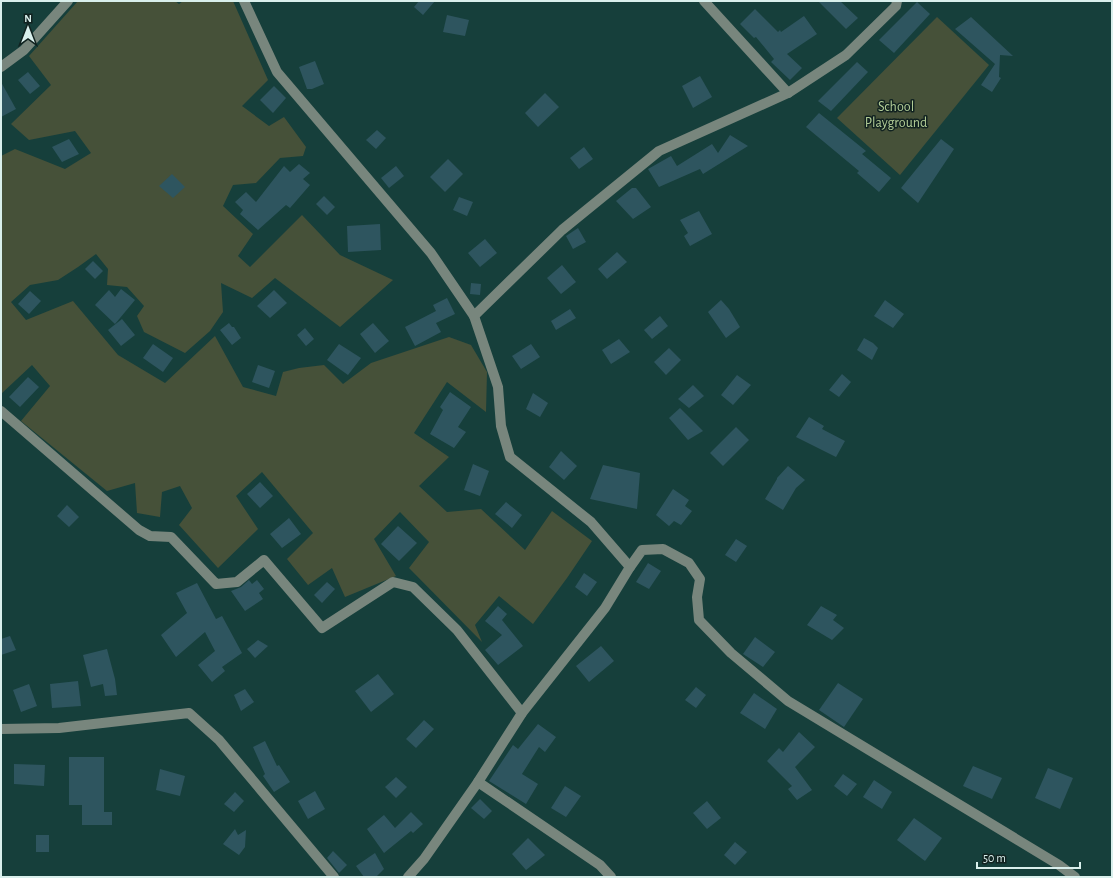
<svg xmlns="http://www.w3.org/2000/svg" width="1113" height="878" viewBox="0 0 1113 878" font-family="'Alegreya Sans',sans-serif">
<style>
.green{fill:#465139}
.building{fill:#2e555f}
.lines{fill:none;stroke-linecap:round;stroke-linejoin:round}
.minor{stroke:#78867d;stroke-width:10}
.labels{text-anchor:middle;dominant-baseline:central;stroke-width:3;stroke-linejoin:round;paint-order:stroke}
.park-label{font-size:14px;fill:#b2cc96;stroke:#112220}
</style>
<rect width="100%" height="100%" fill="#163f3b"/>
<!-- green -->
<g class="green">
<path d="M 78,1 L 175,1 L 179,4 L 183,1 L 233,1 L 268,80 L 242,106 L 269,126 L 284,117 L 306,147 L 303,156 L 280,158 L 256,183 L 233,185 L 223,206 L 253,234 L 238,256 L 250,267 L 302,215 L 340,255 L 393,280 L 340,327 L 275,278 L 252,298 L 221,283 L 223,312 L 210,331 L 185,353 L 144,332 L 137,316 L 144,306 L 127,287 L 107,285 L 108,269 L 96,254 L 78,267 L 58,280 L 30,285 L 11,302 L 26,320 L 73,301 L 118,355 L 165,383 L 215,336 L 243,387 L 276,396 L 283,372 L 299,368 L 324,365 L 343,384 L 371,363 L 449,337 L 471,345 L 487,372 L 486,412 L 447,382 L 414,433 L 449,457 L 419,486 L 447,512 L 481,509 L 525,550 L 552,511 L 592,541 L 567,578 L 533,624 L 499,596 L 475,625 L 482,642 L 409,568 L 429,542 L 400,512 L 374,539 L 396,576 L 345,597 L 332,568 L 308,585 L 287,559 L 313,533 L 262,472 L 236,496 L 258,529 L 218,568 L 179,525 L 192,508 L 180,486 L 162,492 L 160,517 L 137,513 L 135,483 L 107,491 L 21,421 L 50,386 L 32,365 L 1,394 L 1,156 L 15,149 L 65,169 L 91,153 L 75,131 L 29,140 L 11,124 L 51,85 L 29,56 Z"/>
<path d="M 937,17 L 989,65 L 900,175 L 837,118 Z"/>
</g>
<!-- building -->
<g class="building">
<path d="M 419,1 L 435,1 L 423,15 L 414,7 Z"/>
<path d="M 818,1 L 840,1 L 858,18 L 846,29 Z"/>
<path d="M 917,2 L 930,14 L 894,53 L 879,40 Z"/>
<path d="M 755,9 L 778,32 L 780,30 L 781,32 L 804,16 L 817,34 L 787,54 L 802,68 L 790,80 L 771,62 L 774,59 L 756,37 L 754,38 L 740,24 Z"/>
<path d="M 447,15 L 469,20 L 465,36 L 443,32 Z"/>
<path d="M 971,17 L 1013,56 L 1000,55 L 999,77 L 1001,78 L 992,92 L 981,85 L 995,64 L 955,29 Z"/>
<path d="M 315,61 L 324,84 L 312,89 L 307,89 L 299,67 Z"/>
<path d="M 857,62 L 868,72 L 831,111 L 818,101 Z"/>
<path d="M 28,72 L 40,86 L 30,94 L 18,80 Z"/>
<path d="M 700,76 L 712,97 L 693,108 L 682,86 Z"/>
<path d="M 1,82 L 16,109 L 1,117 Z"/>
<path d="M 274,86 L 286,98 L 273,113 L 260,100 Z"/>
<path d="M 545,93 L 559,107 L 538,127 L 525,113 Z"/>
<path d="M 819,113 L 866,151 L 862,154 L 891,178 L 879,192 L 857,173 L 859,171 L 806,127 Z"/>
<path d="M 377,130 L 386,138 L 376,149 L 366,140 Z"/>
<path d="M 730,135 L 748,146 L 703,174 L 700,169 L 659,187 L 648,169 L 671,156 L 677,166 L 712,144 L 718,153 Z"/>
<path d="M 69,139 L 79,154 L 62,162 L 52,147 Z"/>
<path d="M 941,139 L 954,149 L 918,203 L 901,188 Z"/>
<path d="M 584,147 L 593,159 L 579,169 L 570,158 Z"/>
<path d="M 448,159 L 463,174 L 445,192 L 430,177 Z"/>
<path d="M 299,164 L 310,173 L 303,179 L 310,185 L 290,208 L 286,205 L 258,230 L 240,214 L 243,210 L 235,202 L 246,192 L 256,202 L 284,166 L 290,172 Z"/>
<path d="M 396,166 L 404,176 L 389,188 L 381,178 Z"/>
<path d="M 172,174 L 185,187 L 173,198 L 159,186 Z"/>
<path d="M 632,188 L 636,188 L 651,207 L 633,219 L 616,201 Z"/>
<path d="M 324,196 L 335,207 L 327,215 L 316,204 Z"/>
<path d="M 459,197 L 473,202 L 467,216 L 453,210 Z"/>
<path d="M 699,211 L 712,234 L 690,246 L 684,236 L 688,233 L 680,220 Z"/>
<path d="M 380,224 L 381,250 L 348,252 L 347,226 Z"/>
<path d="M 578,228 L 586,242 L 573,249 L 566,236 Z"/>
<path d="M 485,239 L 497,253 L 480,267 L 468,253 Z"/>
<path d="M 617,252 L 627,262 L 607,279 L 598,269 Z"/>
<path d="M 93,261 L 103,271 L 95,279 L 85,269 Z"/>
<path d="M 562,265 L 576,282 L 561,294 L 547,278 Z"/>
<path d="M 471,283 L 481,284 L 480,295 L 470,294 Z"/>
<path d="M 121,289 L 135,300 L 115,324 L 95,305 L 109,290 L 115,297 Z"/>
<path d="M 274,290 L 287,303 L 270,318 L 257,306 Z"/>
<path d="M 30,291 L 41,301 L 29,314 L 18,304 Z"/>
<path d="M 447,298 L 455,314 L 436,323 L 441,332 L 415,346 L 405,327 L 436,311 L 433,305 Z"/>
<path d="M 721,300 L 729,309 L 740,327 L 726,338 L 708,312 Z"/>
<path d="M 885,300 L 904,314 L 893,328 L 874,316 Z"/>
<path d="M 570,309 L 576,318 L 556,330 L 551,321 Z"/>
<path d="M 660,316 L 668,326 L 652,339 L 644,330 Z"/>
<path d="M 122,319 L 135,335 L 121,346 L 108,330 Z"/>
<path d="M 229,323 L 232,327 L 234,327 L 241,338 L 232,345 L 220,330 Z"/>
<path d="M 373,323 L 389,341 L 375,353 L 360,334 Z"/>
<path d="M 305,328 L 314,339 L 306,346 L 297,335 Z"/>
<path d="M 864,338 L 873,343 L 878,348 L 872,360 L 857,350 Z"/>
<path d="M 619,339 L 630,352 L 611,364 L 602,350 Z"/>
<path d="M 153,344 L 173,358 L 163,372 L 143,358 Z"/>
<path d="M 339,344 L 361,358 L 348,375 L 327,360 Z"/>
<path d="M 531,344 L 540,357 L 521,369 L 512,356 Z"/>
<path d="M 669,348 L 681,360 L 666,375 L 654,362 Z"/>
<path d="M 258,365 L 275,371 L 269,388 L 252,382 Z"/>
<path d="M 842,374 L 851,382 L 839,397 L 829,390 Z"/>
<path d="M 737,375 L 751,385 L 733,405 L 721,395 Z"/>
<path d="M 28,377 L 39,387 L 20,407 L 9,397 Z"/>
<path d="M 693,385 L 704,396 L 689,408 L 678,399 Z"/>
<path d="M 450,392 L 471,407 L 458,427 L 466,432 L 454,448 L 430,434 L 443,410 L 440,407 Z"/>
<path d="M 533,393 L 548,403 L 540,417 L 526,409 Z"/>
<path d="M 680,408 L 703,431 L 688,440 L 669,418 Z"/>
<path d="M 809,417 L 824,426 L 822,429 L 845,441 L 836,457 L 796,437 Z"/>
<path d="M 736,427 L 749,440 L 723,466 L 710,453 Z"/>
<path d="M 561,451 L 577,466 L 564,480 L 549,467 Z"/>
<path d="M 473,464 L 489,471 L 480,496 L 464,490 Z"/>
<path d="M 603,465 L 640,473 L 637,509 L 590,499 Z"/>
<path d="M 788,466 L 805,480 L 796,488 L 783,510 L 765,499 L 777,479 L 777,478 Z"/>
<path d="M 260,482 L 273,496 L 260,508 L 247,494 Z"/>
<path d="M 673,489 L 689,500 L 685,506 L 692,511 L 681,525 L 674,521 L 669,526 L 656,515 Z"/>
<path d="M 506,502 L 522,515 L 512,528 L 495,514 Z"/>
<path d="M 67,505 L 79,517 L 69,527 L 57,516 Z"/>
<path d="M 289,518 L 301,534 L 282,548 L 270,534 Z"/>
<path d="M 398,526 L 417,543 L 399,561 L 381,544 Z"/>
<path d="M 736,539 L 747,546 L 736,562 L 725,555 Z"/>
<path d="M 648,563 L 661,571 L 649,589 L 636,582 Z"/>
<path d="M 584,573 L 597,582 L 587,596 L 575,587 Z"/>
<path d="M 249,580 L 252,584 L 257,580 L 264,589 L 259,593 L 263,599 L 245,611 L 231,591 L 241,587 Z"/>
<path d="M 327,582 L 335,589 L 322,603 L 314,595 Z"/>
<path d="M 197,583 L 216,619 L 222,616 L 242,653 L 222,667 L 225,671 L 212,682 L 198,665 L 215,651 L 205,632 L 176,657 L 161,635 L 187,613 L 176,593 Z"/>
<path d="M 498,606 L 507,614 L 502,620 L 523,646 L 498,665 L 485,650 L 502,635 L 485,621 Z"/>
<path d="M 821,606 L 837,615 L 833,620 L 844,628 L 832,640 L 807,625 Z"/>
<path d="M 10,636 L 16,650 L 1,655 L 1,639 Z"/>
<path d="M 755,637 L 775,652 L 763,667 L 743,654 Z"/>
<path d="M 258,640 L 268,646 L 255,658 L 247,649 Z"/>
<path d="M 601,646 L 614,661 L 589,682 L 576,666 Z"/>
<path d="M 107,649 L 115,679 L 117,695 L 105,696 L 103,684 L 91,687 L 83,655 Z"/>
<path d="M 378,674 L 394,694 L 371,712 L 355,691 Z"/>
<path d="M 78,681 L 81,706 L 52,708 L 50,684 Z"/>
<path d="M 838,683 L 863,699 L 844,727 L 819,710 Z"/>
<path d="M 29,684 L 37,706 L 21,712 L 13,690 Z"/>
<path d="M 696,687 L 706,695 L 696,708 L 685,700 Z"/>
<path d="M 245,689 L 254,702 L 241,711 L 234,695 Z"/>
<path d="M 754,693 L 777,709 L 765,729 L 740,713 Z"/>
<path d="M 424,720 L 434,729 L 416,748 L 406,739 Z"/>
<path d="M 538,724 L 556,737 L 545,752 L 539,747 L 522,774 L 538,784 L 526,804 L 489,781 L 513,745 L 518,749 Z"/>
<path d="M 799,732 L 815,747 L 795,767 L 812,790 L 797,800 L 788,789 L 792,786 L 767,761 L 779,748 L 783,752 Z"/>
<path d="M 265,741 L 277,766 L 279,765 L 290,782 L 274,792 L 263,776 L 265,774 L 253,747 Z"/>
<path d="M 69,757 L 104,757 L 104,812 L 112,812 L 112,825 L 82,825 L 82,805 L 69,805 Z"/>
<path d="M 14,764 L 45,765 L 44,786 L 14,784 Z"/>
<path d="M 973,766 L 1002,778 L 992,799 L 963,786 Z"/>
<path d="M 1048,768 L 1073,778 L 1060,809 L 1035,798 Z"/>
<path d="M 160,769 L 185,776 L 180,796 L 156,790 Z"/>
<path d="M 843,774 L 857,784 L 847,796 L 834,786 Z"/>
<path d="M 396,777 L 407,787 L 396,798 L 385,787 Z"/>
<path d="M 874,780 L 892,792 L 882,809 L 863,797 Z"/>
<path d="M 565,786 L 581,796 L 566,817 L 551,808 Z"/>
<path d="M 315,791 L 325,809 L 308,819 L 298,801 Z"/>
<path d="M 235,792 L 244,801 L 234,812 L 224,804 Z"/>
<path d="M 480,799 L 492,811 L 484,819 L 471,808 Z"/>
<path d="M 707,801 L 721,818 L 707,829 L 693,813 Z"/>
<path d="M 411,812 L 423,824 L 413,833 L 411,831 L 384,853 L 367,829 L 384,815 L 395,828 Z"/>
<path d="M 914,818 L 942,838 L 925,861 L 897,840 Z"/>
<path d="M 235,829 L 238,835 L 246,830 L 245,847 L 239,855 L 223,844 Z"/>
<rect x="36" y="835" width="13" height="17"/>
<path d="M 528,838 L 545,855 L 526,870 L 512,854 Z"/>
<path d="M 735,842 L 747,852 L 735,865 L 724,855 Z"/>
<path d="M 333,851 L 347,865 L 339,873 L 327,858 Z"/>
<path d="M 375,853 L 384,869 L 376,877 L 364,877 L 356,866 Z"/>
</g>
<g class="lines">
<!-- minor -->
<g class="minor">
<path d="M 244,1 L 277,72 L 431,253 L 474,316 L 498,387 L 501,426 L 510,457 L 591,522 L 630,567 L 605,608 L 522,713 L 478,782 L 424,859 L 408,877"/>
<path d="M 704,1 L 788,93"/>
<path d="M 1,67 L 24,50 L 68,1"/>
<path d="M 474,316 L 562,230 L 659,151 L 788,93 L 846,55 L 896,6 L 897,1"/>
<path d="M 1,411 L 139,530 L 150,536 L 171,537 L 216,584 L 237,582 L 264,560 L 322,628 L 393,582 L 413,587 L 457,630 L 522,713"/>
<path d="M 630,567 L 642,550 L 663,549 L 689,563 L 700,579 L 697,597 L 699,620 L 731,653 L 788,701 L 1059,865 L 1075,877"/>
<path d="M 1,729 L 59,728 L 189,713 L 219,740 L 334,877"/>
<path d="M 478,782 L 600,865 L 611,877"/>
</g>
</g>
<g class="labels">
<!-- park labels -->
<g class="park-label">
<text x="896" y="107">School<tspan x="896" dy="16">Playground</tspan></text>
</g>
</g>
<!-- border -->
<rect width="1113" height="878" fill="none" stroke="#d9efec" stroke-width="4"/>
<!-- north arrow -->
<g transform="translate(28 28)" stroke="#112220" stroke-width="3" paint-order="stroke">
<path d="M0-3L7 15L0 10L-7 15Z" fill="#d9efec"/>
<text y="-6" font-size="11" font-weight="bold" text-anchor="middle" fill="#d9efec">N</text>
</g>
<!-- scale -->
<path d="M977 862v6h103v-6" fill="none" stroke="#d9efec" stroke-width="2"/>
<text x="983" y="862" font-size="12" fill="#d9efec" stroke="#112220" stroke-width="3" paint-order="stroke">50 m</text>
</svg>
